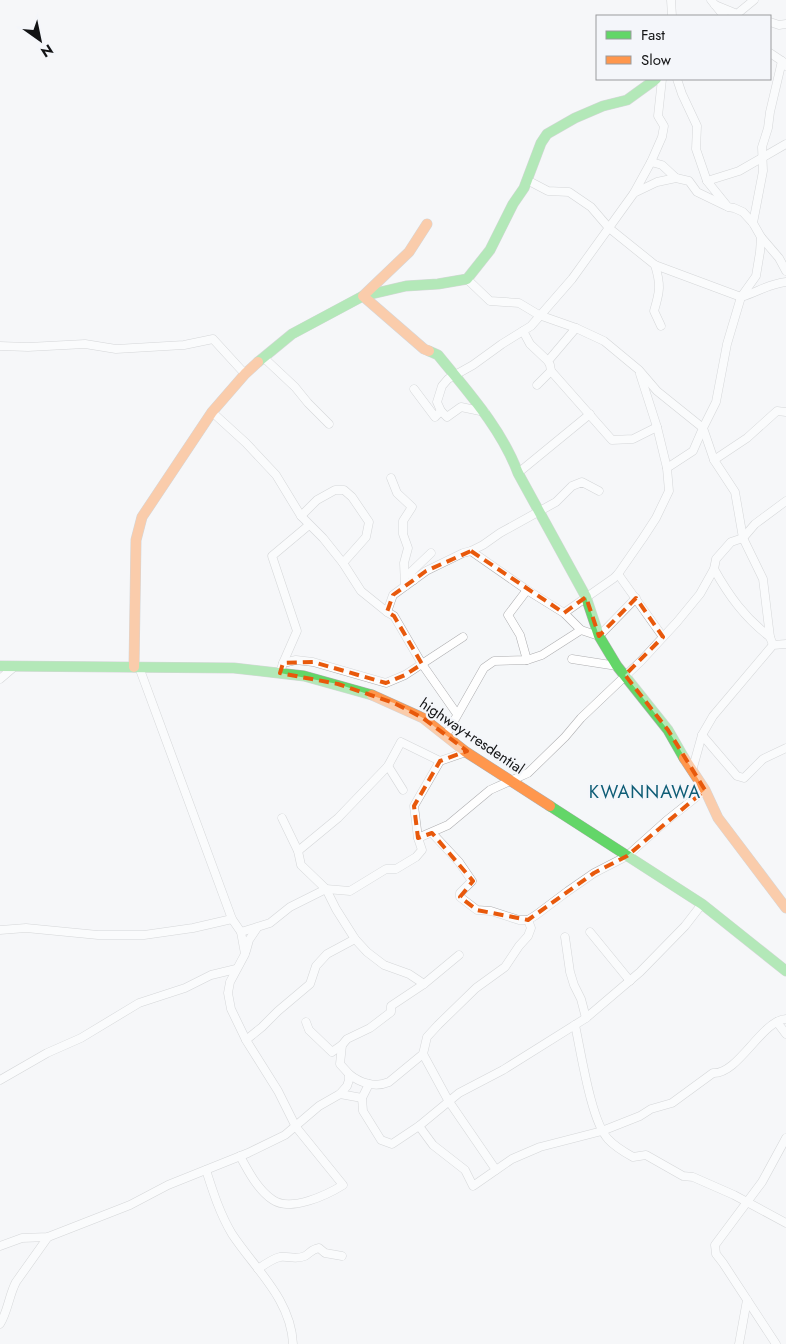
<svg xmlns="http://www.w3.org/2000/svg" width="786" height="1344" viewBox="0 0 786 1344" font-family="Jost,sans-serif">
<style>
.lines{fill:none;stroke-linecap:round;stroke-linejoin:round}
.street-casing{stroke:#aeaeb0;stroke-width:9}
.fast-casing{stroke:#aeaeb0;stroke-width:11}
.slow-casing{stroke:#aeaeb0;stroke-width:11}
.street{stroke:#fefefe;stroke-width:8}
.fast{stroke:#63d668;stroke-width:10}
.slow{stroke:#ff974d;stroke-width:10}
.marked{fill:none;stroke:#e8590c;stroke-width:4;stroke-dasharray:10 6;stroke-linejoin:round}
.labels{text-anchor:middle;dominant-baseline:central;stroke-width:4.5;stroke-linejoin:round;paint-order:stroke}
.street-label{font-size:15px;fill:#121314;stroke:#f4f6fa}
.quarter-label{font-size:18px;letter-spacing:1px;fill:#0f5d76;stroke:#f4f6fa}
</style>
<rect width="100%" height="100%" fill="#f5f7f9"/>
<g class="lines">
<defs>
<g id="street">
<path d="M 671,0 L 672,16"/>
<path d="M 711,0 L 724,16"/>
<path d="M 715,5 L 737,14 L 754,0"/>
<path d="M 770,22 L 779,25 L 786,24"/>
<path d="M 770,53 L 782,61 L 786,66"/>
<path d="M 662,79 L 658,116 L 664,126 L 662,137 L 651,162 L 662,165 L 676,178 L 689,181 L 697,192 L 726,206"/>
<path d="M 677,79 L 682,94 L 697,126 L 696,149 L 707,181 L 728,207 L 734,208 L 743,212 L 753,223 L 761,237 L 760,252 L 756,276 L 741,297 L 727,344 L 716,402 L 703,428 L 714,460 L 735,492 L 743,538 L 763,579 L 770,637 L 773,645"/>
<path d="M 527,180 L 548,191 L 569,192 L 591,207 L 609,228 L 655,265 L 741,297 C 758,292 768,284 786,282"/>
<path d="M 707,181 L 739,171 L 786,144"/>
<path d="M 634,193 L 651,162"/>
<path d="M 753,223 L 763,171 L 762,147 L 768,128 L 770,112 L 782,61"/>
<path d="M 761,237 L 779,258 L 786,271"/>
<path d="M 655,265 C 661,285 660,291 654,311 L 661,326"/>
<path d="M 523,331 L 530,344 L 548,361"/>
<path d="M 0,346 L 28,347 L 85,344 L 116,349 L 184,345 L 213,339 L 245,374"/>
<path d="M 263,357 L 295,387 L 308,403 L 329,424"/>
<path d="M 551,371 L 612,440 L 633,439 L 657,427"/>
<path d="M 640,374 L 657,427 L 667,468"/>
<path d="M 537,385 L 551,371 L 550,365 L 548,361 L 576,328"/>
<path d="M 414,389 L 435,417 L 441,411"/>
<path d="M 212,412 L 246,443 L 276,475 L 301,516 L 323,538 L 343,563 L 361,591 L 387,612"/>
<path d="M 485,412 L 461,407 L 447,417 L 441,411 L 437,402 L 442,386 L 448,379 L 473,365 L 502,344 L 531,326 L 572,279 L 634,193 L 657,182 L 676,178"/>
<path d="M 714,460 L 747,438 L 777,411 L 786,412"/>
<path d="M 518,473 L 590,414"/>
<path d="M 391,478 L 397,493 L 412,507 L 403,521 L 403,534 L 408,548 L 404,563 L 405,586"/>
<path d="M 301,516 L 317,500 L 335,490 L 344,490 L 352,497 L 369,522 L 366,537 L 343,563"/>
<path d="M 471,551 L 527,590 L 564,613"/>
<path d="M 714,569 C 729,596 745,618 770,637"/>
<path d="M 618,574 L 663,637"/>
<path d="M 414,580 L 410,573 L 431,553"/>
<path d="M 527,590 L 508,615 L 520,635 L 527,660"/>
<path d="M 581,630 L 599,636 L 636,598"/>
<path d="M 572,659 L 617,666"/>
<path d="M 283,663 L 297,631 L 272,556 L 309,525"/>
<path d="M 139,667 L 232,919 L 241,932"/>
<path d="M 280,673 L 283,663 L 296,660 L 313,662 L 386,683 L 405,675 L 463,637"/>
<path d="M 0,679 L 14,667"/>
<path d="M 457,714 L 422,664 L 394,616 L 387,612 L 393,595 L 426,571 L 463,553 L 471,551 L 483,545 L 500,533 L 556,502 L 572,486 L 582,482 L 599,491"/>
<path d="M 446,735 L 484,668 L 494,661 L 527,660 L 542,655 L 581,630 L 564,613 L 614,578 L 618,574 L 643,538 L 656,518 L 669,491 L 667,468 L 693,451 L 703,428 L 657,391 L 639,370 L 604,341 L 576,328 L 539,315 L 519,303 L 490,301 L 467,279"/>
<path d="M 702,735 L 737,776 L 744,778 L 763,759 L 786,748"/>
<path d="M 388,766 L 403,790"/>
<path d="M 692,771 L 702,735 L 713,716 L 773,645 L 786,644"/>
<path d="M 282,818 L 298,851 L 301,865 L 326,889 L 336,909 L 355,939 L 367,952 L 384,965 L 409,974 L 424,984"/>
<path d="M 432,833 L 459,862 L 472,881 L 460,893 L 460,897 L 477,910 L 491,911 L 519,920 L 528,920 L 536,915 L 568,891 L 594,873 L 627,856 L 666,821 L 705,790"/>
<path d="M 418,838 L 448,825 L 490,790 L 528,773 L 565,737 L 581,718 L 641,661 L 677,622 L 700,594 L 714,569 L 716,559 L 731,542 L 743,538 L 755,524 L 786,501"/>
<path d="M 298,851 L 338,818 L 388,766 L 401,742 L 440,761"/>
<path d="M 0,930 L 26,928 L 98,935 L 144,935 L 193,928 L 232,919"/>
<path d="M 590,932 L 630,981"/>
<path d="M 565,937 L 570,972 L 574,985 L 581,999 L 586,1018"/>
<path d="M 246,951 L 249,940 L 257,928"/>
<path d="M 306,1022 L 309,1030 L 332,1052 L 342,1045"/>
<path d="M 777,1022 L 786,1034"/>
<path d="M 575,1025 C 581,1052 591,1121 608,1139 C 615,1147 624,1152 633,1157 L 646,1155 L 683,1176 L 693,1177 L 734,1195 L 786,1223"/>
<path d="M 246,1040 L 262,1027 L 278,1011 L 310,984 L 316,966 L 327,954 L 355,939"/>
<path d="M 349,1074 C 360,1083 375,1088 389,1082 L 423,1054 L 427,1037 L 438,1025 L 476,988 L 505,967 L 519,946 L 528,936 L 531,928 L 528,920"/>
<path d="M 0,1080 L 47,1053 L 81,1038 L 139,1003 L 185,988 L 211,975 L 236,969"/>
<path d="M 369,1084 L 362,1098 L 363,1111 L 381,1140 L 392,1144 L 419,1126 L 459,1093 L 503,1070 L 586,1018 L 640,972 L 685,926 L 702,904"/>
<path d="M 340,1094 L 362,1098"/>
<path d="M 419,1126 L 433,1145 L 465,1170 L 473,1186 L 496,1170 L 448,1100 L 423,1054"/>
<path d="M 240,1156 C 248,1171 258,1190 273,1200 C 291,1212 327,1195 343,1185 L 296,1127 L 278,1091 L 246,1040 L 231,1009 L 228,993 L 230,982 L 245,954 L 241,932 L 270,923 L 290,907 L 326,889 L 350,891 L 386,869 L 396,869 L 416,857 L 422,850 L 418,838 L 414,806 L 440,761 L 466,752"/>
<path d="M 206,1170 C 213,1192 220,1214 232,1234 C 255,1269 291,1299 293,1344"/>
<path d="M 496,1170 L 512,1159 L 540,1147 L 602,1131 L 640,1116 L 651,1109 L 672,1103 L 713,1073 C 738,1075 762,1020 786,1019"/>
<path d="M 0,1246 L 22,1238 L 48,1237 L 130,1205 L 168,1185 L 248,1153 L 285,1135 L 319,1106 L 340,1094 L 347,1086 L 349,1080 L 349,1074 L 340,1064 L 342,1045 L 347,1039 L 370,1028 L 391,1012 L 391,1006 L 424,984 L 459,955"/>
<path d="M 258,1269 C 265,1264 272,1259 280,1257 C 289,1256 296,1260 305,1256 C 310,1253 312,1249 319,1248 L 325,1253 L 342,1256"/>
<path d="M 0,1324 C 8,1311 9,1295 16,1282 L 48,1237"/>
<path d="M 739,1344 L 747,1300"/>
<path d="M 776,1344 L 723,1263 L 716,1254 L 715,1245 L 762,1182 L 786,1138"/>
</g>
<g id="fast">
<path d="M 429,351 L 438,355 C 468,392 501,428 518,473 L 586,597 L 599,636 L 617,666 L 668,730 L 684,758"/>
<path d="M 258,362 L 292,334 L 363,296 L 406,286 L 438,284 L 467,279 L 490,250 L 513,204 L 524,188 L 541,143 L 547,134 L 575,118 L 603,106 L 627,100 L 656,79"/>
<path d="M 0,666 L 234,668 L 304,676 L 372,695"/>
<path d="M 550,806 L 702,904 L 786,971"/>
</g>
<g id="slow">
<path d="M 427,224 L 409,252 L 363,296 L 424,349 L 429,351"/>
<path d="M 134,667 L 136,540 L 142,517 L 212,412 L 245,374 L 258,362"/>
<path d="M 372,695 L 423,718 L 466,752 L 550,806"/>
<path d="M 684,758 L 705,790 L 718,818 L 786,908"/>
</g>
</defs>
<!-- street casing -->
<use href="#street" class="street-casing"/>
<!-- fast casing -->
<use href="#fast" class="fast-casing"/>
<!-- slow casing -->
<use href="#slow" class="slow-casing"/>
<!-- street -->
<use href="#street" class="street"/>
<!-- fast -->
<use href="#fast" class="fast"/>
<!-- slow -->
<use href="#slow" class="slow"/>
</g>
<!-- marked area -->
<path d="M0 0H786V1344H0ZM 471,551 L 564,613 L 586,597 L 599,636 L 636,598 L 663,637 L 625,675 L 668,730 L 705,790 L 627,856 L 594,873 L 528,920 L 477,910 L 460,897 L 473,881 L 432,833 L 418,838 L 414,806 L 440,761 L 467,751 L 423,718 L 394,703 L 338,684 L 280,673 L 283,663 L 313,662 L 386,683 L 405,675 L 422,664 L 394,616 L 387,612 L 393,595 L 426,571 Z" fill="#f5f7f9" fill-opacity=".55" fill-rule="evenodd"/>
<path class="marked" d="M 471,551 L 564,613 L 586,597 L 599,636 L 636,598 L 663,637 L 625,675 L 668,730 L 705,790 L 627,856 L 594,873 L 528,920 L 477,910 L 460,897 L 473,881 L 432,833 L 418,838 L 414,806 L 440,761 L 467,751 L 423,718 L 394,703 L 338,684 L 280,673 L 283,663 L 313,662 L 386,683 L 405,675 L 422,664 L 394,616 L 387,612 L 393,595 L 426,571 Z"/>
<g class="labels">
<!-- street labels -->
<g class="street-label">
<text transform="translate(472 736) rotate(34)">highway+resdential</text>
</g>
<!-- quarter labels -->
<g class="quarter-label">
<text x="645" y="792">KWANNAWA</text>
</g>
</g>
<!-- legend -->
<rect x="596" y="15" width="175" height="65" fill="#f4f6fa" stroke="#9a9b9e"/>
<rect x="606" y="31" width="25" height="8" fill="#63d668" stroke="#9a9b9e"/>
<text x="641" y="40" font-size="15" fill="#121314">Fast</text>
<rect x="606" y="56" width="25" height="8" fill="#ff974d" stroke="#9a9b9e"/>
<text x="641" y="65" font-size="15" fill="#121314">Slow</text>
<!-- north arrow -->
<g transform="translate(40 40) rotate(147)" stroke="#f4f6fa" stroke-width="4" paint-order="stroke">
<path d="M0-4L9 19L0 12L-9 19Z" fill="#121314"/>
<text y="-8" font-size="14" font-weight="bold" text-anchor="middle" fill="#121314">N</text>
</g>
</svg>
